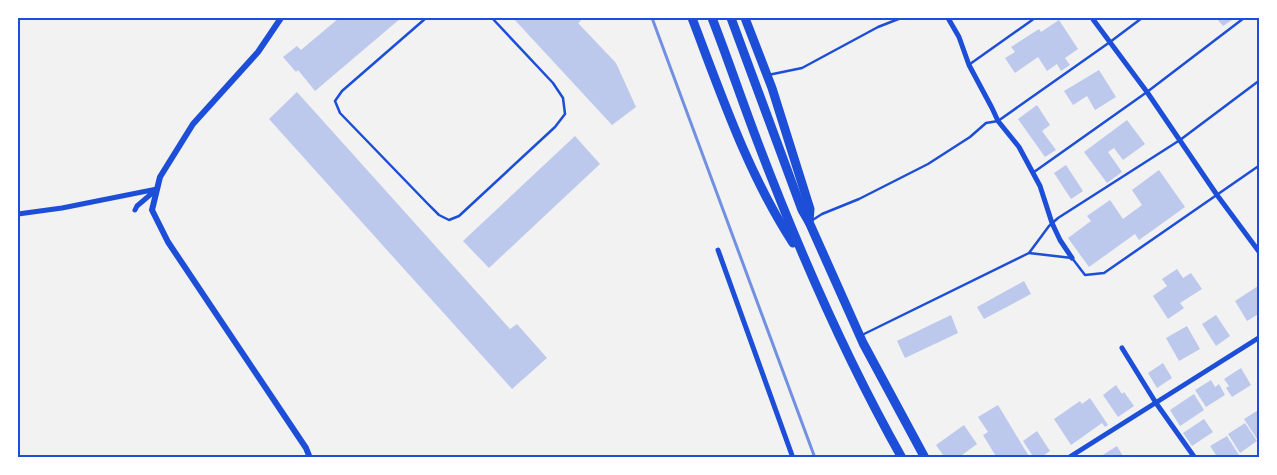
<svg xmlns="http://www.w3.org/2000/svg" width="1277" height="475" viewBox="0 0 1277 475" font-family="Overpass,sans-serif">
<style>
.building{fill:#bdc9ec}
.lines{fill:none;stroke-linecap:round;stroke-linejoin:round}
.service{stroke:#1d4ed8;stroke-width:2.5}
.minor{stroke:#1d4ed8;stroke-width:5}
.tertiary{stroke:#1d4ed8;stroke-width:6}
.trunk{stroke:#1d4ed8;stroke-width:9}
.rail{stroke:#7290e2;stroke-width:3}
.neatline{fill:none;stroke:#1d4ed8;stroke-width:2}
</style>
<rect width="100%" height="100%" fill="#f2f2f2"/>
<!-- building -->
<g class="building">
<path d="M 339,18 L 401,18 L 315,91 L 298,70 L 296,72 L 283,57 L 297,46 L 301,50 Z"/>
<path d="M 513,18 L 577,18 L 581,21 L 578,23 L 616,63 L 636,107 L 612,125 Z"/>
<path d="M 1216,18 L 1230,18 L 1232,20 L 1223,26 Z"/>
<path d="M 1059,20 L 1078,49 L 1065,58 L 1070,65 L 1061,71 L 1057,64 L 1047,71 L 1038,57 L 1015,73 L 1005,58 L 1015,52 L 1011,47 L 1039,29 L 1041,32 Z"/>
<path d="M 1099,70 L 1116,97 L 1095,110 L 1087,96 L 1073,105 L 1064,91 Z"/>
<path d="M 297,92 L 510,329 L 517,324 L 547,358 L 512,389 L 269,119 Z"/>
<path d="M 1037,105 L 1050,125 L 1042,131 L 1056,150 L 1045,157 L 1018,119 Z"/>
<path d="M 1127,120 L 1145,144 L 1123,160 L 1114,148 L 1108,152 L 1122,172 L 1107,183 L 1084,152 Z"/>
<path d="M 575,136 L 600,164 L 489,268 L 463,241 Z"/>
<path d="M 1066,165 L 1083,191 L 1071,199 L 1054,173 Z"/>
<path d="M 1159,170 L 1185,207 L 1139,240 L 1135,234 L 1089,267 L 1068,238 L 1091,221 L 1087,216 L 1110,200 L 1123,219 L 1142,205 L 1132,190 Z"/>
<path d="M 1177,269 L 1183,278 L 1191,273 L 1202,289 L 1180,303 L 1184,308 L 1168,319 L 1153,296 L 1167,286 L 1162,279 Z"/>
<path d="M 1024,281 L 1031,294 L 984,319 L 977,307 Z"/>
<path d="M 1258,286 L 1260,313 L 1247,321 L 1235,301 Z"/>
<path d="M 951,315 L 958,333 L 905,358 L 897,341 Z"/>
<path d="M 1216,315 L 1230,336 L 1216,346 L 1202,324 Z"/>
<path d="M 1187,326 L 1200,349 L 1179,361 L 1166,338 Z"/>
<path d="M 1163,363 L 1172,378 L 1157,388 L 1148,373 Z"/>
<path d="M 1241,368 L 1251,385 L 1232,397 L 1226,388 L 1229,386 L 1224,379 Z"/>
<path d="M 1211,380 L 1215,387 L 1219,384 L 1225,395 L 1206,407 L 1195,390 Z"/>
<path d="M 1116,385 L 1122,394 L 1124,392 L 1134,406 L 1118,417 L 1103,395 Z"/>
<path d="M 1194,394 L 1204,410 L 1180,426 L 1170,410 Z"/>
<path d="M 1090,398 L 1108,425 L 1105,427 L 1102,423 L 1071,445 L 1054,419 L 1080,401 L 1082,404 Z"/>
<path d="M 998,405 L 1030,458 L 997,458 L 983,435 L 988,432 L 978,417 Z"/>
<path d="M 1260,409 L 1260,437 L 1257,439 L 1244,419 Z"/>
<path d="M 1204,419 L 1213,432 L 1192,446 L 1183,433 Z"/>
<path d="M 1245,423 L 1257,441 L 1240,453 L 1228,434 Z"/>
<path d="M 964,425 L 977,444 L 958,458 L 945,458 L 936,445 Z"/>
<path d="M 1037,431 L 1050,451 L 1040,458 L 1034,458 L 1023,441 Z"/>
<path d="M 1227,436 L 1239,455 L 1234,458 L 1218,458 L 1210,446 Z"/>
<path d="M 1117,446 L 1124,458 L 1098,458 Z"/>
</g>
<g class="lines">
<!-- service -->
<g class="service">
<path d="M 426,18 L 342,91 L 335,101 L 340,113 L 427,203 L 439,215 L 449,220 L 459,216 L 555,127 L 565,114 L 563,98 L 553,83 L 492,18"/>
<path d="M 970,64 L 1035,18"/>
<path d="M 768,75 L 802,68 L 878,27 L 901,18"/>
<path d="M 1034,172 L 1147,92 L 1244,18"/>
<path d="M 811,221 L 822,214 L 859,199 L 928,164 L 970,137 L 986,123 L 998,121 L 1110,42 L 1142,18"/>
<path d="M 1029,253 L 1072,258 L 1085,275 L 1104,273 L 1260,165"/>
<path d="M 862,335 L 1029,253 L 1049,226 L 1058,218 L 1180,140 L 1260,80"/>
</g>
<!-- minor -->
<g class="minor">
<path d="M 948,18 L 959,37 L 969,65 L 992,108 L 998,121 L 1019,147 L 1040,186 L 1052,223 L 1060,240 L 1072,258"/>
<path d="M 1092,18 L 1147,92 L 1217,195 L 1260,253"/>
<path d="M 18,214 L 62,208 L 157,189 L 137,206 L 135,210"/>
<path d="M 718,250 L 793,458"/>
<path d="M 1122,348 L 1156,403 L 1195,458"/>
<path d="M 1068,458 L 1260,337"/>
<path d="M 1259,458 L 1260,457"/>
</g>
<!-- tertiary -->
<path class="tertiary" d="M 281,18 L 258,52 L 193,124 L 160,177 L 152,210 L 168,242 L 306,448 L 310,458"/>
<!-- trunk -->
<g class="trunk">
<path d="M 692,18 C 721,94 748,174 793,243"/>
<path d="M 712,18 C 728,59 742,101 758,143 C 799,251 845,357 902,458"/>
<path d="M 731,18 L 802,210 L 809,222 L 863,343 L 925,458"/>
<path d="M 745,18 L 772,88 L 810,209 L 809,222"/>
</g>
<!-- rail -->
<path class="rail" d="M 652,18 L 815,458"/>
</g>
<!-- border -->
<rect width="1277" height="475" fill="none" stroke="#ffffff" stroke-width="38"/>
<rect x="19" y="19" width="1239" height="437" class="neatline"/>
</svg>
